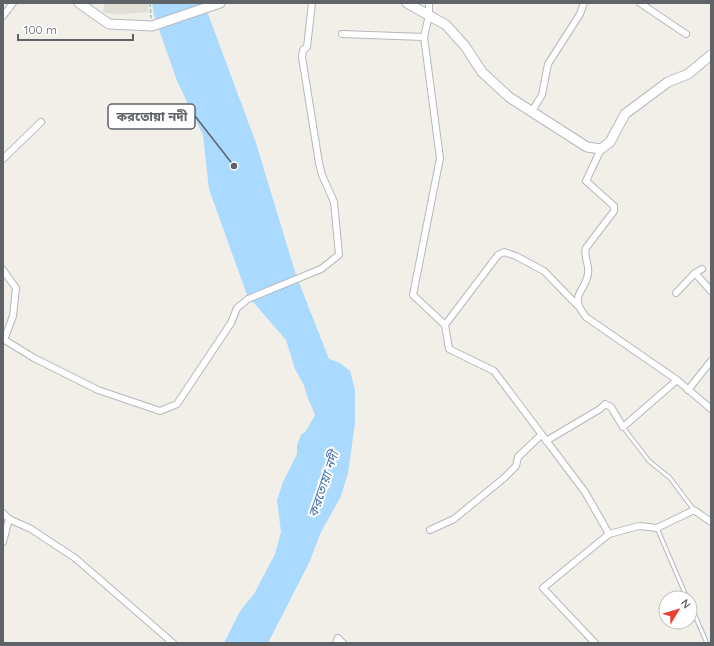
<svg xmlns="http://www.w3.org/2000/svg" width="714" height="646" viewBox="0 0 714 646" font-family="Quicksand,'Noto Sans Bengali',sans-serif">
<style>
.education{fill:#e1ded6}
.water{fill:#aadaff}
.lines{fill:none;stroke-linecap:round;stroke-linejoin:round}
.lane-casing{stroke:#b5b8bc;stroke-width:5}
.street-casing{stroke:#b5b8bc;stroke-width:8}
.secondary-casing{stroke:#b6babf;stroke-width:11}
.path{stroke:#9cc7a9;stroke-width:1.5;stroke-dasharray:4 2;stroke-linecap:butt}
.lane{stroke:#fff;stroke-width:3}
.street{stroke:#fff;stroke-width:6}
.secondary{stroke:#fff;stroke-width:9}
.labels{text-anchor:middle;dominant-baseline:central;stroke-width:4;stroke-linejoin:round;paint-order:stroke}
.water-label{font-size:13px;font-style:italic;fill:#4174aa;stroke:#fff}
.leader{fill:none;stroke:#5f6368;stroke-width:1.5}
.callout-dot{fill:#5f6368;stroke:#fff;stroke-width:1.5}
.callout{fill:#fff;stroke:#5f6368;stroke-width:1.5}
.callout-label{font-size:13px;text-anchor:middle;font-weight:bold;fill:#5f6368}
</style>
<rect width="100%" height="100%" fill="#f1efe8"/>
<!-- education -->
<path class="education" d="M 105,3 L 148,3 L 148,12 L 126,14 L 110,14 L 103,12 Z"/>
<!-- water -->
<path class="water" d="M 152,3 L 204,3 L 256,143 L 296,275 L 329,359 L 340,363 L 350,371 L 355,390 L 355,423 L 348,473 L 341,496 L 320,534 L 310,561 L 268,643 L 224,643 L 240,611 L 254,594 L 275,554 L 281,532 L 277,500 L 283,482 L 297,454 L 297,445 L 301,435 L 306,431 L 315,415 L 307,396 L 304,385 L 295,369 L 286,340 L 247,295 L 209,189 L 203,135 L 177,81 L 154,15 Z"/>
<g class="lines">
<defs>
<g id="lane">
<path d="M 623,427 L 649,461 L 670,478 L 694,510"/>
<path d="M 657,528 L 687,598"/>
<path d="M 690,604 L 706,641"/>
</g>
<g id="street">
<path d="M 429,3 L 429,15 L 424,37 L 440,158 L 413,295 L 445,325 L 449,349 L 494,371 L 585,492 L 609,534 L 543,588 L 595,643"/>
<path d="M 640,3 L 686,34"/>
<path d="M 3,16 L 13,3"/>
<path d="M 342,34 L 424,37"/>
<path d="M 532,111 L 542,95 L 548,64 L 580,14 L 584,3"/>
<path d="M 601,149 L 586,181 L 614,206 L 614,211 L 586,248 C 583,256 590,265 588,274 C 584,295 568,294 586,317 L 677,380 L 711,409"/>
<path d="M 3,159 L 41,122"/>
<path d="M 3,270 L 16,288 L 13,316 L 4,340"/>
<path d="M 695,273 L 711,291"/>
<path d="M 676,293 L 695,273 L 702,269"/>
<path d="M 445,325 L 498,255 L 504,252 L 516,256 L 544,271 L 578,306"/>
<path d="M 3,339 L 34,358 L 98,390 L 160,411 L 177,404 L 231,323 L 237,308 L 248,299 L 321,269 L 339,255 L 334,202 L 322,175 L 319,163 L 302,57 L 303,50 L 307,47 L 312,3"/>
<path d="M 688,390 L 711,361"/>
<path d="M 546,441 L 600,409 L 605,404 L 611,407 L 623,427 L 677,380"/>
<path d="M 3,513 L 9,519 L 31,529 L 75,558 L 173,643"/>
<path d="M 430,530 L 454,519 L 504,478 L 516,466 L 518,457 L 541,435"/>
<path d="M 609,534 L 639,526 L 657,528 L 694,510 L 711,522"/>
<path d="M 3,542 L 9,519"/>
<path d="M 336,643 L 338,638 L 343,643"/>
</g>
<g id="secondary">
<path d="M 79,3 L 109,24 L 152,26 L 220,3"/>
<path d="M 407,3 L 446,25 L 465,46 L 482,72 L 509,97 L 587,147 L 601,149 L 610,142 L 625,114 L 668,82 L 688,74 L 711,55"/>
</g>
</defs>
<!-- lane casing -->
<use href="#lane" class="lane-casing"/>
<!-- street casing -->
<use href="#street" class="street-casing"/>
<!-- secondary casing -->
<use href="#secondary" class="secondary-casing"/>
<!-- path -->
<path class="path" d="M 150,3 L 151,18"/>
<!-- lane -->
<use href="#lane" class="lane"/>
<!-- street -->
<use href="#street" class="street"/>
<!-- secondary -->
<use href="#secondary" class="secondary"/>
</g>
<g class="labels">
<!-- water labels -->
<g class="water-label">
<text transform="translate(323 484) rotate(-71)">করতোয়া নদী</text>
</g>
</g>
<!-- callouts -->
<path class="leader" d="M234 166L195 116"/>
<circle class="callout-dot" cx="234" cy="166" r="4"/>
<rect class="callout" x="108" y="104" width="87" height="25" rx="4"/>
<g class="callout-label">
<text x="152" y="121">করতোয়া নদী</text>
</g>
<!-- border -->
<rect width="714" height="646" fill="none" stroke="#5f6368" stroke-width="8"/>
<!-- north arrow -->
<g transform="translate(678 610) rotate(52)"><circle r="19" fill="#ffffff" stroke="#bfc1c3"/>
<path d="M0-3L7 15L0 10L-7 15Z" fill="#ea4335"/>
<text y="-6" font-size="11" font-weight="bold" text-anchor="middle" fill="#5f6368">N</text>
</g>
<!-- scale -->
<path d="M18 34v6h115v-6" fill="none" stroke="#5f6368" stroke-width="2"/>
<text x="24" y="34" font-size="12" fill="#5f6368" stroke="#ffffff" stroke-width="3" paint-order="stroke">100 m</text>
</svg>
